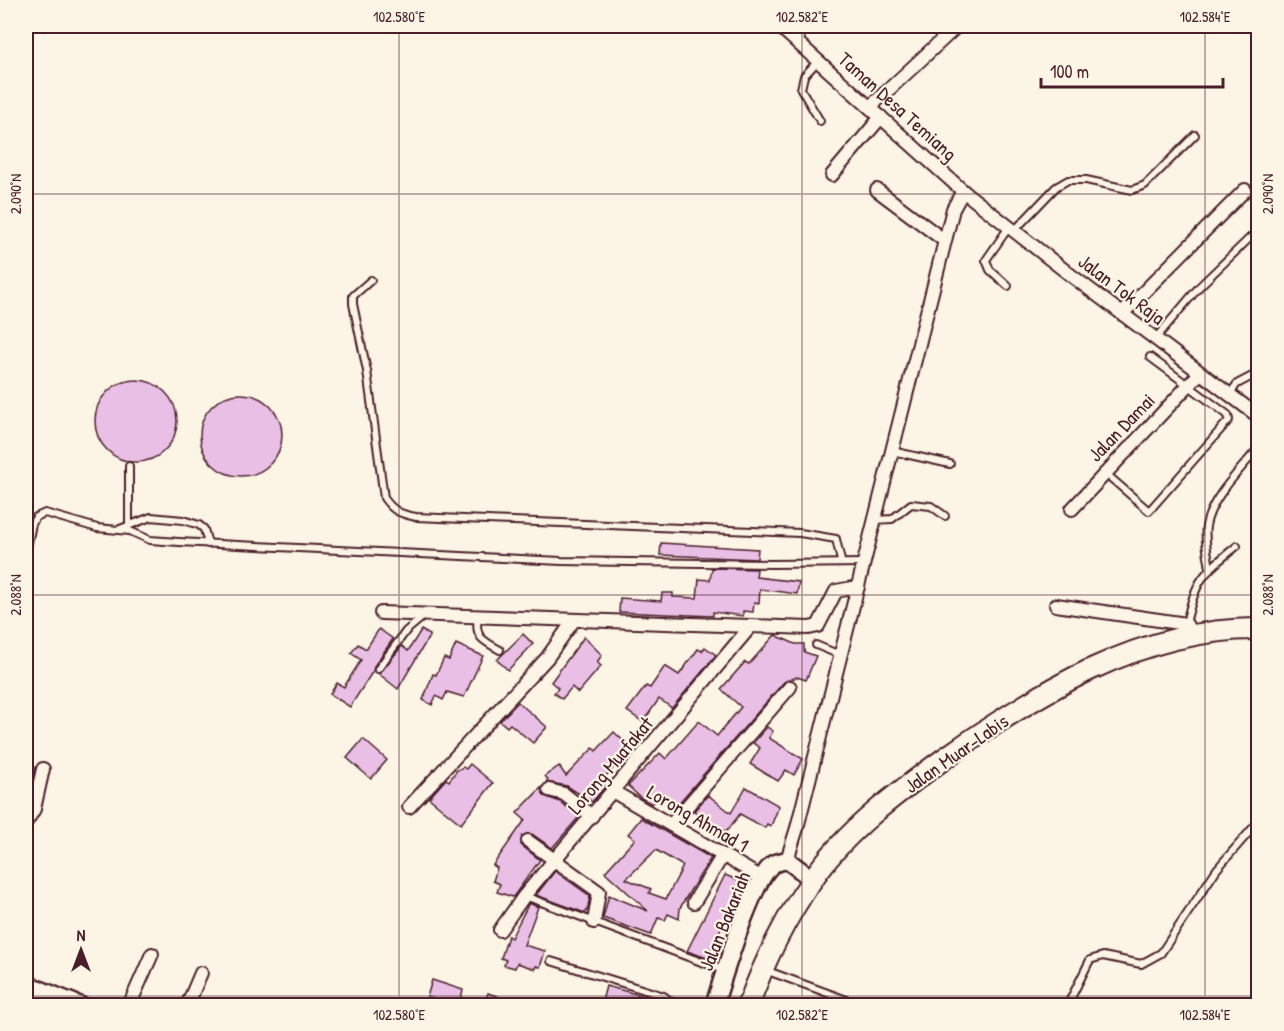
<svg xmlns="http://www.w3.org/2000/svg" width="1284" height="1031" viewBox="0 0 1284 1031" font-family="'Patrick Hand',sans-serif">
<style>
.building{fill:#e9bfe6;stroke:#4a1f2b;stroke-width:1.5;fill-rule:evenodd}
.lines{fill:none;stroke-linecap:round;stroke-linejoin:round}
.lane-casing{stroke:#4a1f2b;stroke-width:10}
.street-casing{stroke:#4a1f2b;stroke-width:16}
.secondary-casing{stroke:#4a1f2b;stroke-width:21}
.primary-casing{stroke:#4a1f2b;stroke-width:24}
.highway-casing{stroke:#4a1f2b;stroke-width:27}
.lane{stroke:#fcf5e5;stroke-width:6}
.street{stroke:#fcf5e5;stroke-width:12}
.secondary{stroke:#fcf5e5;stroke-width:16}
.primary{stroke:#fcf5e5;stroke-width:20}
.highway{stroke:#fcf5e5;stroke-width:22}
.ticks{fill:none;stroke:#4a1f2b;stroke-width:1.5;stroke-opacity:0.45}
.labels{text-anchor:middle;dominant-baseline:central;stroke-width:4.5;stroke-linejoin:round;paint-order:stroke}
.street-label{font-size:20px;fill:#4a1f2b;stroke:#fcf5e5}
.neatline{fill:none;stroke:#4a1f2b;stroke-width:2}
.ticks-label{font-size:15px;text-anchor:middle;fill:#4a1f2b}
</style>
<rect width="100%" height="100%" fill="#fcf5e5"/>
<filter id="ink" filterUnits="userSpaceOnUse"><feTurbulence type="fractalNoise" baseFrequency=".0167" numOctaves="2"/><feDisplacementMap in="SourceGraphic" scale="12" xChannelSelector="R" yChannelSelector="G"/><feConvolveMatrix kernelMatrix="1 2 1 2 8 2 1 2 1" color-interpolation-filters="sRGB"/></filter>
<g filter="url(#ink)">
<!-- building -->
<g class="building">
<circle cx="136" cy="421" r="41"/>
<circle cx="241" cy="435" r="41"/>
<path d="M 661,543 L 758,549 L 757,559 L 660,555 Z"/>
<path d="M 712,568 L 757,569 L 756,577 L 799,582 L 797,594 L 760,589 L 759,603 L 754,602 L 753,612 L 743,611 L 743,616 L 713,612 L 713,616 L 619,612 L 620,598 L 661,601 L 662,593 L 673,593 L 673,597 L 697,598 L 699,579 L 710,580 Z"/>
<path d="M 379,629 L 393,639 L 374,666 L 373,671 L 350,707 L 330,694 L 337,683 L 344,687 L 361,660 L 351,653 L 358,644 L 366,649 Z"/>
<path d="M 421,630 L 430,635 L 398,689 L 379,674 L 402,646 L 408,651 Z"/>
<path d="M 523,634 L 533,644 L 508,670 L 497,660 Z"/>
<path d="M 775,635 L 795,644 L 804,644 L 804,652 L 816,656 L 806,680 L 797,677 L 784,682 L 677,805 L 662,793 L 652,804 L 641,798 L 628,786 L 660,753 L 666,759 L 699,721 L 717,736 L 741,707 L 721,689 L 745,662 L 749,664 Z"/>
<path d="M 584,637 L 602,655 L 597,662 L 601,666 L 578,693 L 572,687 L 562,699 L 554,693 L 558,688 L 551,682 Z"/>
<path d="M 456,644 L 483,656 L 464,697 L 447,692 L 443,700 L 436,696 L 432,705 L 423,700 L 433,674 L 436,675 L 444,658 L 449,660 Z"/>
<path d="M 705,647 L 716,655 L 672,708 L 659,699 L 643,722 L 627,711 L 646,686 L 650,688 L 665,666 L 679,675 L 698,649 L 702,651 Z"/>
<path d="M 518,702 L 547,727 L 533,743 L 510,724 L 507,727 L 500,721 Z"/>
<path d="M 767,727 L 773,731 L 769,738 L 803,759 L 794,775 L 786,770 L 778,781 L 750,764 L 760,748 L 753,743 Z"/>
<path d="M 614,732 L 632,749 L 605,777 L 610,781 L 592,802 L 567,786 L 546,782 L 548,780 L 545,776 L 559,766 L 566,776 L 593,748 L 596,751 Z"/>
<path d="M 363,739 L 387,760 L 371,779 L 347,758 Z"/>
<path d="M 470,764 L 493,783 L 461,824 L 429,798 L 446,779 L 449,781 L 457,770 L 463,767 L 466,769 Z"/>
<path d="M 746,787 L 779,806 L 771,826 L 767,824 L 765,828 L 740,814 L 726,832 L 722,829 L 720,831 L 694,811 L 708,795 L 731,813 Z"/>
<path d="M 541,788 L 544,796 L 560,802 L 579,817 L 552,848 L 532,834 L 522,836 L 521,845 L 540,860 L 513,897 L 497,892 L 500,884 L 493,881 L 497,868 L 493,865 L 525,820 L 517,813 Z"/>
<path d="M 641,818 L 711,858 L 690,891 L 680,908 L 679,919 L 668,914 L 665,920 L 658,918 L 651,935 L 603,918 L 609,895 L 648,911 L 605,872 L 635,839 L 628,834 ZM 656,850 L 683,866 L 666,899 L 649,893 L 651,889 L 626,879 Z"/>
<path d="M 555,871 L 590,896 L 587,911 L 585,913 L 536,895 Z"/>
<path d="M 725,875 L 747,884 L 728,931 L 721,928 L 707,958 L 687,951 Z"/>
<path d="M 529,903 L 538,907 L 524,945 L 545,951 L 540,967 L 536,966 L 535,969 L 517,963 L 515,968 L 504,965 L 506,960 L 501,958 L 508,936 L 511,938 Z"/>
<path d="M 432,980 L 463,990 L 459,1005 L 430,1003 L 432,998 L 427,997 Z"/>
<path d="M 606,986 L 662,1001 L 667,1005 L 601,1005 Z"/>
<path d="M 488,993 L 521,1004 L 521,1005 L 484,1005 Z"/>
</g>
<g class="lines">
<defs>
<g id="lane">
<path d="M 800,44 L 802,26"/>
<path d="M 818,61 L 804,76 L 801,89 L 820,121"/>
<path d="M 1014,231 L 1056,187 L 1068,180 L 1086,180 L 1132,190 L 1145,185 L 1195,135"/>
<path d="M 371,280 L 353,296 L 353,304 L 367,371 L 384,498 C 393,511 400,514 416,517 L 800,533 L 836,539 L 841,561"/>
<path d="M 1008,286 L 990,270 L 986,260 L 1009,227"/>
<path d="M 1155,339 L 1200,286 L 1258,230"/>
<path d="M 1229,395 L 1237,384 L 1258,373"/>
<path d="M 892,451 L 950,464"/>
<path d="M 129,466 L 129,523"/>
<path d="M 1105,473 L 1149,511 L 1229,420 L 1228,415 L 1150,357"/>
<path d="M 875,520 L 892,519 L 911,504 L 931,506 L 945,516"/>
<path d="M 120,529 L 151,517 L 183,520 L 199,525 L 204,529 L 208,544"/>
<path d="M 26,553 L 32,524 L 36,517 L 45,513 L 97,528 L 130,531 L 150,540 L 179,542 L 561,561 L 772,564 L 864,563"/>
<path d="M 1210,568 C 1208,555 1204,539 1206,526 C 1211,497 1241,470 1258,448"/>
<path d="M 478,617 C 474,637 483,641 500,650"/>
<path d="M 1186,624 C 1196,579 1202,574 1237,546"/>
<path d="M 816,645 L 840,655"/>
<path d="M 378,669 L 406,631 L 424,616"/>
<path d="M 525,896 L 723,970"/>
<path d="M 551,961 L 664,996 L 676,1006"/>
<path d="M 765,970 L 863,1006"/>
<path d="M 1067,1006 L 1090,960 L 1103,956 L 1141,964 L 1161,953 L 1217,869 L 1258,822"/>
</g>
<g id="street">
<path d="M 779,26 L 963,191 L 1068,273 L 1258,416"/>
<path d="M 870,107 L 957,26"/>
<path d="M 832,175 L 881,117"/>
<path d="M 877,190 L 945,241"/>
<path d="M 1122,314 L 1245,190"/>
<path d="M 1072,509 L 1200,373"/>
<path d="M 1056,605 L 1186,624 L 1193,637"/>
<path d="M 381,613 L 809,628 L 818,626 L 836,591 L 858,587"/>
<path d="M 549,790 L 564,794 L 592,816"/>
<path d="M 614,792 L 762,878"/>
<path d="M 409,807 L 547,658 L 574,620"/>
<path d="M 26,822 L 34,809 L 43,769"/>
<path d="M 671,825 L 790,687"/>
<path d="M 528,841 L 599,892 L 594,922"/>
<path d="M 787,860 L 797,828 L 953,209 L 963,191"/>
<path d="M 694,902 L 723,855"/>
<path d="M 500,930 L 524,896 L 751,626"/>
<path d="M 129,1006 L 152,954"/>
<path d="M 187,1006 L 201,973"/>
</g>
<g id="secondary">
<path d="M 26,984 L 81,1006"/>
<path d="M 714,1006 C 723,977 752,880 773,864 C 777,862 783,861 787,860 L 812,879"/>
</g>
<path id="primary" d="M 748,1006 C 764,962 785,919 812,880 C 845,831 897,793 945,758 C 1037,693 1141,628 1258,629"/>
<path id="highway" d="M 748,1006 L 749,1004"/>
</defs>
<!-- lane casing -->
<use href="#lane" class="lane-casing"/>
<!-- street casing -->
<use href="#street" class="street-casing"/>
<!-- secondary casing -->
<use href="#secondary" class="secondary-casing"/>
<!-- primary casing -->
<use href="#primary" class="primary-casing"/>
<!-- highway casing -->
<use href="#highway" class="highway-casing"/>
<!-- lane -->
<use href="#lane" class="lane"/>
<!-- street -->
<use href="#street" class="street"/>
<!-- secondary -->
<use href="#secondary" class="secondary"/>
<!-- primary -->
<use href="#primary" class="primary"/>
<!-- highway -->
<use href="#highway" class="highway"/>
</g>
</g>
<!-- ticks -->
<path class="ticks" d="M 399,26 L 399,1006M 802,26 L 802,1006M 1205,26 L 1205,1006M 26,194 L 1258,194M 26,595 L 1258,595M 26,996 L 1258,996"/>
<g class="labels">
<!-- street labels -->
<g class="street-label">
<text transform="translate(898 106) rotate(42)">Taman Desa Temiang</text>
<text transform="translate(1122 289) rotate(37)">Jalan Tok Raja</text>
<text transform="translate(1121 427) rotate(-46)">Jalan Damai</text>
<text transform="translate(956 753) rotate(-35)">Jalan Muar-Labis</text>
<text transform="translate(610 765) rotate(-50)">Lorong Muafakat</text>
<text transform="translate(698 818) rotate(30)">Lorong Ahmad 1</text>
<text transform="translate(724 921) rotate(-68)">Jalan Bakariah</text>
</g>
</g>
<!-- margin -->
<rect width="1284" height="1031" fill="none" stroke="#fcf5e5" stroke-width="66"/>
<!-- north arrow -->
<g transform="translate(81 950)" stroke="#fcf5e5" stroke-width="4.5" paint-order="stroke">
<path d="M0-4.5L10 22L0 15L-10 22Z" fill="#4a1f2b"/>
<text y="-9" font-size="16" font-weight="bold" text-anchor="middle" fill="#4a1f2b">N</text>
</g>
<!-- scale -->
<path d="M1041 78v9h182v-9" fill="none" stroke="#4a1f2b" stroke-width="3"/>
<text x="1050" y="78" font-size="18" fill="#4a1f2b" stroke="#fcf5e5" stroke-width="4.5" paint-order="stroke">100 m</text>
<rect x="33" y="33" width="1218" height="965" class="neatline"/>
<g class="ticks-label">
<text x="399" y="22">102.580°E</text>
<text x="802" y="22">102.582°E</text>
<text x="1205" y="22">102.584°E</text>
<text transform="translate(16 194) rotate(-90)" y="5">2.090°N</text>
<text transform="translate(1268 194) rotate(-90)" y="5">2.090°N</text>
<text transform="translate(16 595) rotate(-90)" y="5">2.088°N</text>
<text transform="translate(1268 595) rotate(-90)" y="5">2.088°N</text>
<text x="399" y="1020">102.580°E</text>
<text x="802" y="1020">102.582°E</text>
<text x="1205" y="1020">102.584°E</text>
</g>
</svg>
